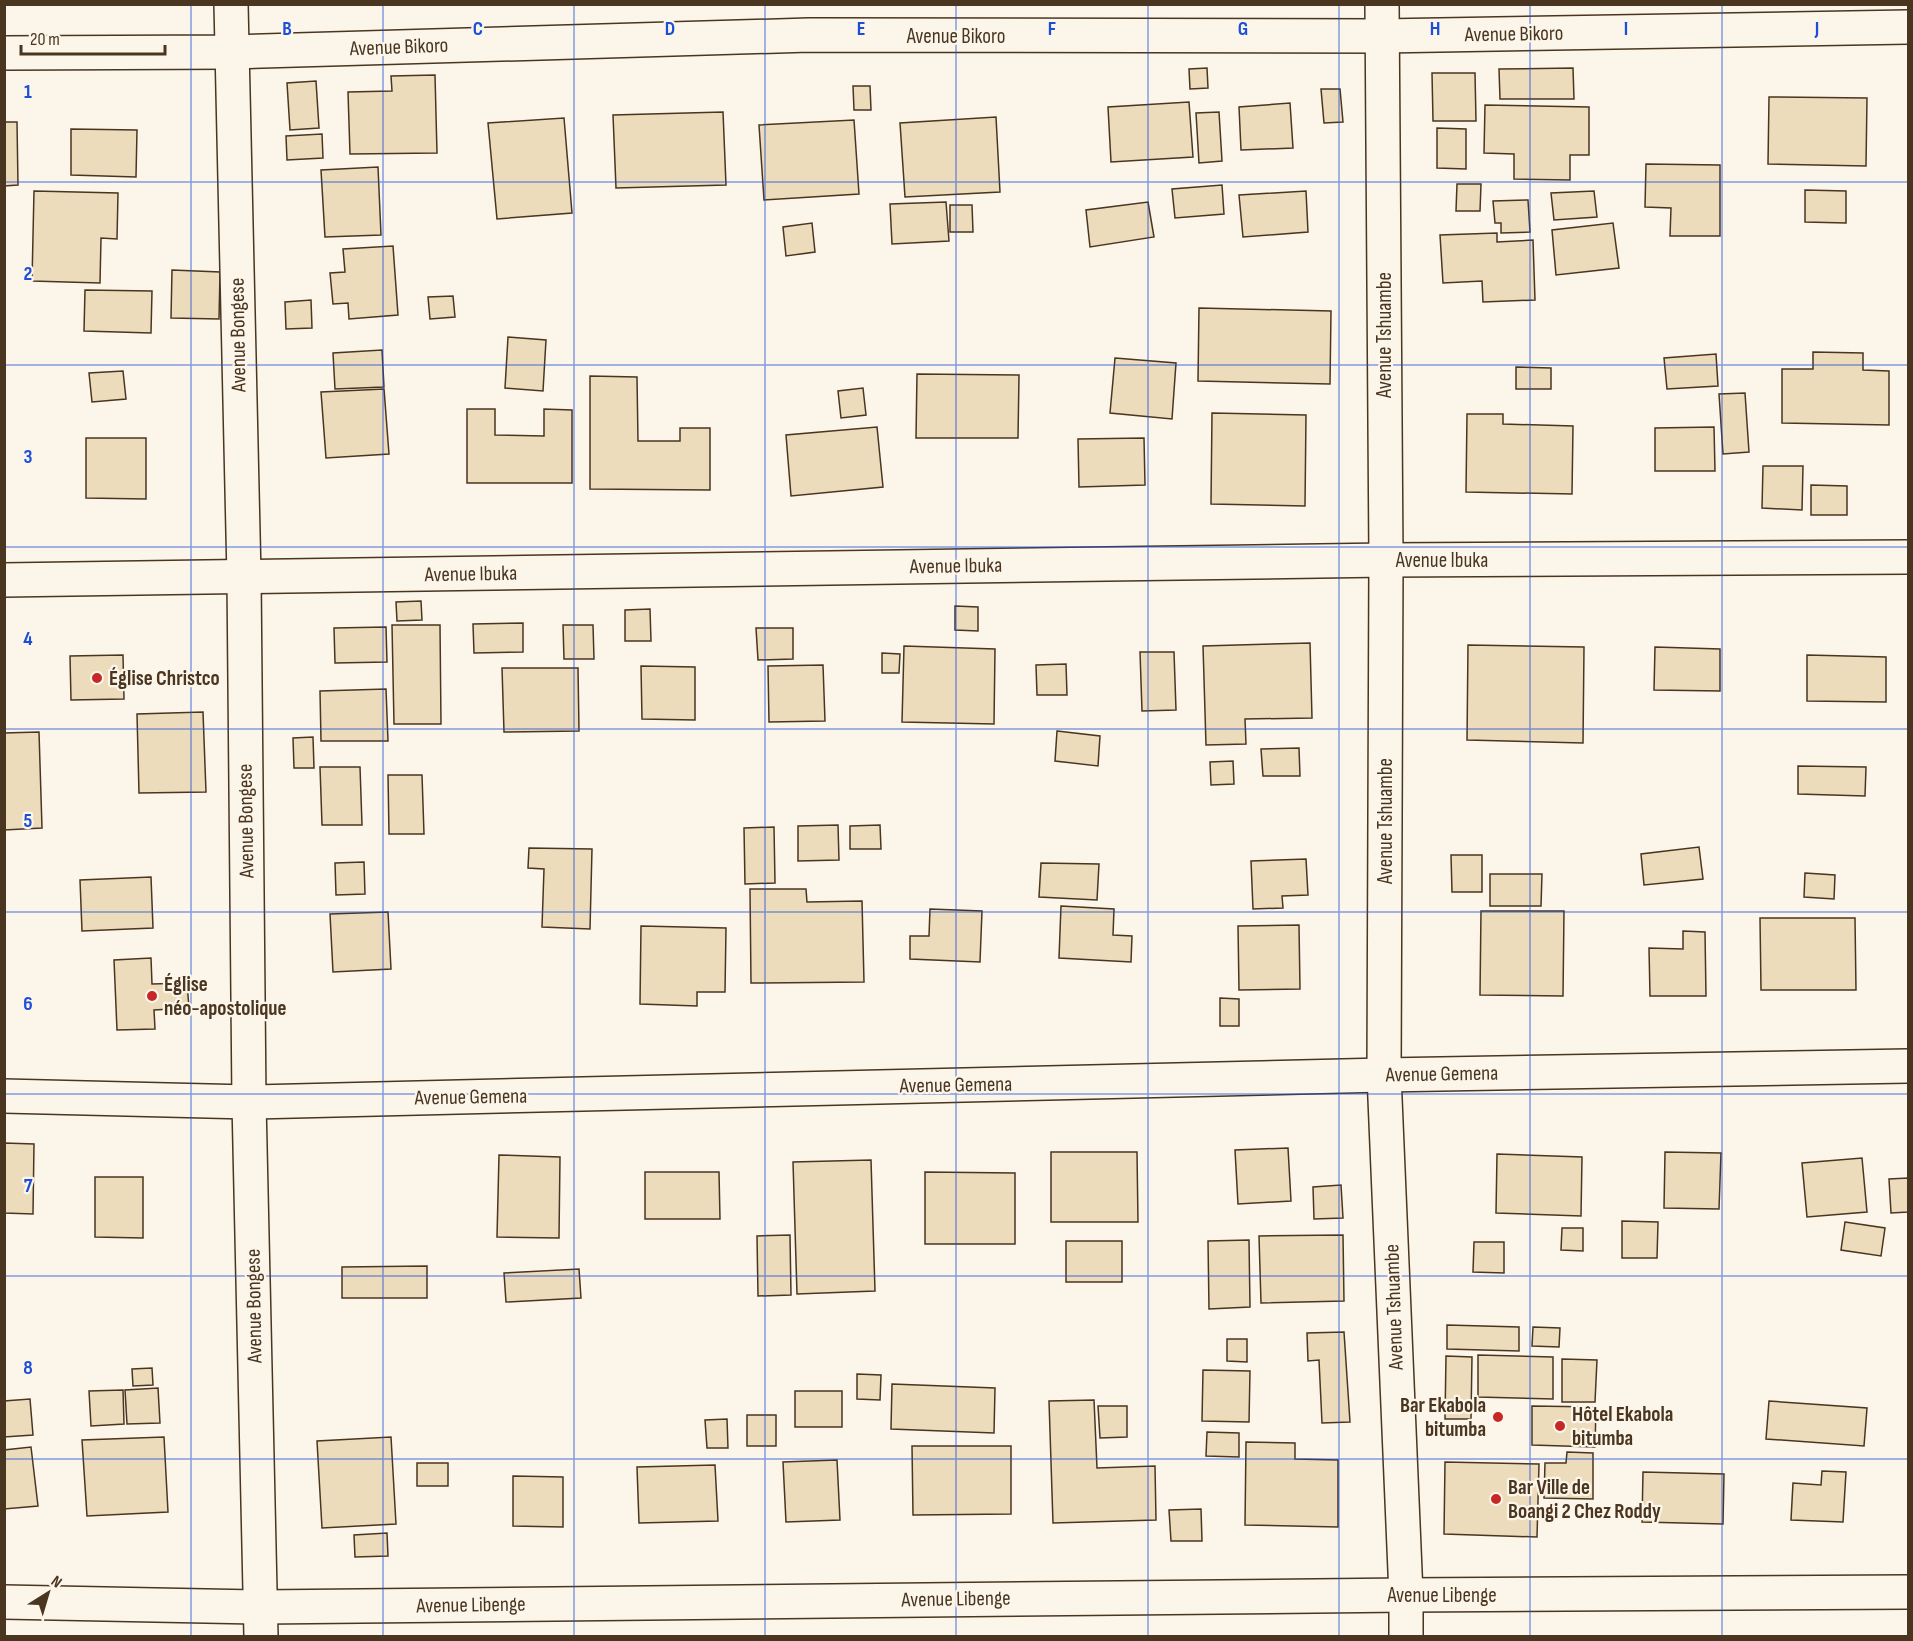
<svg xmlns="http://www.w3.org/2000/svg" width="1913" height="1641" viewBox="0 0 1913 1641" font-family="'Sofia Sans Condensed',sans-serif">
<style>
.building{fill:#ecdcbc;stroke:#4a3520;stroke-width:1.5}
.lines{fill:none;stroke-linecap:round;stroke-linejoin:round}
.minor-casing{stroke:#4a3520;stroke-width:36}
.minor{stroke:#fbf6e9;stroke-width:33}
.grid{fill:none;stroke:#1d4ed8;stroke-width:1.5;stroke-opacity:0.55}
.poi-dot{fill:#c62828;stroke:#fbf6e9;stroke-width:2}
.labels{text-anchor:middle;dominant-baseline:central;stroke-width:4.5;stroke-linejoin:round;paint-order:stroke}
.street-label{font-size:21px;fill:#4a3520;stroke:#fbf6e9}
.poi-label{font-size:21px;font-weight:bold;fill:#4a3520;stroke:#fbf6e9;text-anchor:start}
.grid-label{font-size:20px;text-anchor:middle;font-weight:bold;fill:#1d4ed8;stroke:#fbf6e9;stroke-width:4.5;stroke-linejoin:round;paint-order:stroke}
</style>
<rect width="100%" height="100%" fill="#fbf6e9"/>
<!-- building -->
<g class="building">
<path d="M 1207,68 L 1208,88 L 1190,89 L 1189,69 Z"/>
<path d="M 1573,68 L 1574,99 L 1500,99 L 1499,69 Z"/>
<path d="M 1432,73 L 1475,73 L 1476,121 L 1433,121 Z"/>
<path d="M 435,75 L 437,153 L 350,154 L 348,92 L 392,91 L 391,76 Z"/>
<path d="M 316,81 L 319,128 L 290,130 L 287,83 Z"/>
<path d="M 853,86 L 870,86 L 871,110 L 854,110 Z"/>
<path d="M 1321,89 L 1340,89 L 1343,122 L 1324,123 Z"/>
<path d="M 1769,97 L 1867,98 L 1866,166 L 1768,164 Z"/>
<path d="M 1189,102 L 1193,157 L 1111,162 L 1108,107 Z"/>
<path d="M 1290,103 L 1293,148 L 1241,150 L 1239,107 Z"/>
<path d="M 1485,105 L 1589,107 L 1589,155 L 1570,155 L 1570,180 L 1514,179 L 1514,154 L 1484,153 Z"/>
<path d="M 723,112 L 726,185 L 616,188 L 613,115 Z"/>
<path d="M 1219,112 L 1222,161 L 1199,163 L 1196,113 Z"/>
<path d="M 996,117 L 1000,192 L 905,197 L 900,123 Z"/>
<path d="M 564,118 L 572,213 L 497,219 L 488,123 Z"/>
<path d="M 854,120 L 859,194 L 764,200 L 759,125 Z"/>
<path d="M 4,122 L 17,122 L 18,185 L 4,186 Z"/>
<path d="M 1437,128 L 1466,129 L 1466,169 L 1437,168 Z"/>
<path d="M 71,129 L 137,130 L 136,177 L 71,175 Z"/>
<path d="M 322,134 L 323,158 L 287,160 L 286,136 Z"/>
<path d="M 1646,164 L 1720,165 L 1720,236 L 1670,236 L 1671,208 L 1645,207 Z"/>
<path d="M 378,167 L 381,235 L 325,237 L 321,170 Z"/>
<path d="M 1457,184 L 1481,184 L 1480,211 L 1456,211 Z"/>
<path d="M 1222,185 L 1224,214 L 1175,218 L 1172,189 Z"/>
<path d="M 1805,190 L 1846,191 L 1846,223 L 1805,222 Z"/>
<path d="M 34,191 L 118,193 L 117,239 L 101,238 L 100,283 L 32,281 Z"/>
<path d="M 1306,191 L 1308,232 L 1243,237 L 1239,195 Z"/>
<path d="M 1594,191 L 1597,217 L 1554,220 L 1551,193 Z"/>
<path d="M 1528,200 L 1530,232 L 1501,233 L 1501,223 L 1495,223 L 1493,201 Z"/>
<path d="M 946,202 L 949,241 L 892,244 L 890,204 Z"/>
<path d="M 1148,202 L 1154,237 L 1090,247 L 1086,210 Z"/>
<path d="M 950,205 L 972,205 L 973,232 L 950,232 Z"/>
<path d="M 812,223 L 815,252 L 786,256 L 783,227 Z"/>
<path d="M 1613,223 L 1619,268 L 1556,275 L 1552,230 Z"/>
<path d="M 1497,233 L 1497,242 L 1533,240 L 1535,300 L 1483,302 L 1482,281 L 1443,283 L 1440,235 Z"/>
<path d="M 393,246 L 398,315 L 349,319 L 348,303 L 333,304 L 330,273 L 345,272 L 343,249 Z"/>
<path d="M 172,270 L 220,272 L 219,319 L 171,318 Z"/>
<path d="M 85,290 L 152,291 L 151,333 L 84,331 Z"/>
<path d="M 453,296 L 455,317 L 430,319 L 428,297 Z"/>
<path d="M 311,300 L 312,328 L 286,329 L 285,302 Z"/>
<path d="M 1199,308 L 1331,311 L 1330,384 L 1198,381 Z"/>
<path d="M 508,337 L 546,340 L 543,391 L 505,388 Z"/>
<path d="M 382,350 L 384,387 L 335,389 L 333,353 Z"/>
<path d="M 1813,352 L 1863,353 L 1863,370 L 1889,371 L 1889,425 L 1782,423 L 1782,369 L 1813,369 Z"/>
<path d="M 1716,354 L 1718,386 L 1667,389 L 1664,358 Z"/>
<path d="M 1115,358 L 1176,363 L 1172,419 L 1110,413 Z"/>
<path d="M 1516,367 L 1551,368 L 1551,389 L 1516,389 Z"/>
<path d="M 123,371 L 126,399 L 92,402 L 89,373 Z"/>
<path d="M 917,374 L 1019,375 L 1018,438 L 916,438 Z"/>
<path d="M 590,376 L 637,377 L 638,441 L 680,441 L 680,428 L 710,428 L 710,490 L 590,489 Z"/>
<path d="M 863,388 L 866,415 L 841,418 L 838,391 Z"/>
<path d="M 384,389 L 389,454 L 326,458 L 321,392 Z"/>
<path d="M 1745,393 L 1749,452 L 1723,454 L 1719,394 Z"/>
<path d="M 467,409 L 495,409 L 495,435 L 544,436 L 544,409 L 572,410 L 572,483 L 467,483 Z"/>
<path d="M 1212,413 L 1306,415 L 1305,506 L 1211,504 Z"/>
<path d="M 1467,414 L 1503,414 L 1503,424 L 1573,426 L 1572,494 L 1466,492 Z"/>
<path d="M 877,427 L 883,487 L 791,496 L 786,435 Z"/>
<path d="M 1714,427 L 1715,471 L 1655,471 L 1655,428 Z"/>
<path d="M 86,438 L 146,438 L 146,499 L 86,498 Z"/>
<path d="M 1144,438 L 1145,485 L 1079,487 L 1078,439 Z"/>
<path d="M 1763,466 L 1803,466 L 1802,510 L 1762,508 Z"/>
<path d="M 1811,485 L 1847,486 L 1847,515 L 1811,515 Z"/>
<path d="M 421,601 L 422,620 L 397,621 L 396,602 Z"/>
<path d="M 955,606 L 978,607 L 978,631 L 955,630 Z"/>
<path d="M 650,609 L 651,641 L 625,641 L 625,610 Z"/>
<path d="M 523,623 L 523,652 L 474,653 L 473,624 Z"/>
<path d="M 392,625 L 440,625 L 441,724 L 394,724 Z"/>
<path d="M 563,625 L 593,625 L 594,659 L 564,659 Z"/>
<path d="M 386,627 L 387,662 L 335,663 L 334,628 Z"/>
<path d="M 756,628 L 793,628 L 793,659 L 758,660 Z"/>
<path d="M 1310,643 L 1312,718 L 1245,719 L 1246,744 L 1206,745 L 1203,646 Z"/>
<path d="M 1468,645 L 1584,647 L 1583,743 L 1467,740 Z"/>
<path d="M 904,646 L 995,649 L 994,724 L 902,722 Z"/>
<path d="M 1655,647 L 1720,649 L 1720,691 L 1654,690 Z"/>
<path d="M 1140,652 L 1174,652 L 1176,710 L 1142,711 Z"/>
<path d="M 882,653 L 900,654 L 899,673 L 882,673 Z"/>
<path d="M 123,655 L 124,699 L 71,700 L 70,656 Z"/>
<path d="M 1807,655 L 1886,657 L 1886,702 L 1807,701 Z"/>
<path d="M 1066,664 L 1067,695 L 1037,695 L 1036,665 Z"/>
<path d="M 823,665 L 825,721 L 769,722 L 768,666 Z"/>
<path d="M 641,666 L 695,667 L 695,720 L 642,719 Z"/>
<path d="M 502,668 L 578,668 L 579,731 L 504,732 Z"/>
<path d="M 386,689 L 388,741 L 321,741 L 320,691 Z"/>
<path d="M 203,712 L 206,792 L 139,793 L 137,714 Z"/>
<path d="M 1057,731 L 1100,736 L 1098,766 L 1055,761 Z"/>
<path d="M 39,732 L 42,828 L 4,830 L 4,733 Z"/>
<path d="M 313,737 L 314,768 L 294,768 L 293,738 Z"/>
<path d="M 1299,748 L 1300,776 L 1263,776 L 1261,749 Z"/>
<path d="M 1233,761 L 1234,784 L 1211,785 L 1210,762 Z"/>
<path d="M 1798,766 L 1866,767 L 1865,796 L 1798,794 Z"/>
<path d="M 320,767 L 360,767 L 362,825 L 322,825 Z"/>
<path d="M 388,775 L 422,775 L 424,834 L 389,834 Z"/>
<path d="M 838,825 L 839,860 L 798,861 L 798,826 Z"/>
<path d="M 880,825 L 881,849 L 850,849 L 850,826 Z"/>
<path d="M 774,827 L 775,883 L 745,884 L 744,828 Z"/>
<path d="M 1699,847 L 1703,879 L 1644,885 L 1641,854 Z"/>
<path d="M 529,848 L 592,849 L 590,929 L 542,927 L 544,869 L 528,868 Z"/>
<path d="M 1451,855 L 1482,855 L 1482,892 L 1452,892 Z"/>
<path d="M 1306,859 L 1308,895 L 1282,896 L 1283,908 L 1253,909 L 1251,861 Z"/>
<path d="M 364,862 L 365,894 L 336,895 L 335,863 Z"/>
<path d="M 1041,863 L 1099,864 L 1097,900 L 1039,897 Z"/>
<path d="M 1805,873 L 1835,875 L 1834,899 L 1804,897 Z"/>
<path d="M 1490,874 L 1542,874 L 1541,906 L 1490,906 Z"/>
<path d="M 151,877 L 153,928 L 82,931 L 80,880 Z"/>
<path d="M 750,889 L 806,889 L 807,902 L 862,901 L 864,982 L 751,983 Z"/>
<path d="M 1061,906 L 1114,909 L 1113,935 L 1132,936 L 1131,962 L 1059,958 Z"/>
<path d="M 930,909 L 982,911 L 980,962 L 910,959 L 910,936 L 929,936 Z"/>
<path d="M 1481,911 L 1564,911 L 1563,996 L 1480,995 Z"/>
<path d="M 388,912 L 391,969 L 333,972 L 330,914 Z"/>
<path d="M 1760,918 L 1855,918 L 1856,990 L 1761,990 Z"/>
<path d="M 1299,925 L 1300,989 L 1239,990 L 1238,926 Z"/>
<path d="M 641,926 L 726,928 L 725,992 L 697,992 L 697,1006 L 640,1004 Z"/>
<path d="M 1683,931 L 1705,932 L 1706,996 L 1650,996 L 1649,948 L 1683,949 Z"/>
<path d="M 151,958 L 152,984 L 187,983 L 189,1008 L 154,1010 L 155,1029 L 117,1030 L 114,960 Z"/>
<path d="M 1220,998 L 1239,999 L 1239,1026 L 1220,1026 Z"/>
<path d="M 4,1143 L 34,1144 L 33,1214 L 4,1213 Z"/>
<path d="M 1288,1148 L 1291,1201 L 1238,1204 L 1235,1150 Z"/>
<path d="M 1051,1152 L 1137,1152 L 1138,1222 L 1051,1222 Z"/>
<path d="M 1665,1152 L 1721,1153 L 1719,1209 L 1664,1208 Z"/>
<path d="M 1497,1154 L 1582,1157 L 1581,1216 L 1496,1213 Z"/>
<path d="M 499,1155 L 560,1157 L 559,1238 L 497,1237 Z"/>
<path d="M 1862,1158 L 1867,1212 L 1807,1217 L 1802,1163 Z"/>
<path d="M 871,1160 L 875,1291 L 797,1294 L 793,1162 Z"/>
<path d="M 645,1172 L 719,1172 L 720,1219 L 645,1219 Z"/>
<path d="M 925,1172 L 1015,1173 L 1015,1244 L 925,1244 Z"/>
<path d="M 95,1177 L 143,1177 L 143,1238 L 95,1237 Z"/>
<path d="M 1908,1178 L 1908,1212 L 1891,1213 L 1889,1179 Z"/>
<path d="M 1341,1185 L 1343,1218 L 1314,1219 L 1313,1187 Z"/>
<path d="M 1622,1221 L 1658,1222 L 1657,1258 L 1622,1258 Z"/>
<path d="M 1845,1222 L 1885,1228 L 1881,1256 L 1841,1250 Z"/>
<path d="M 1562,1228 L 1583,1228 L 1583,1251 L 1561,1250 Z"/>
<path d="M 790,1235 L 791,1295 L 758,1296 L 757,1236 Z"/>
<path d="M 1343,1235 L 1344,1301 L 1261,1303 L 1259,1236 Z"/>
<path d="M 1249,1240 L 1250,1307 L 1209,1309 L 1208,1241 Z"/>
<rect x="1066" y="1241" width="56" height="41"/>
<path d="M 1474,1242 L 1504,1242 L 1504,1273 L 1473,1272 Z"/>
<path d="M 427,1266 L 427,1298 L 342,1298 L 342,1267 Z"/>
<path d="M 579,1269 L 581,1298 L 506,1302 L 504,1273 Z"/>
<path d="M 1447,1325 L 1519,1327 L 1519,1351 L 1447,1349 Z"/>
<path d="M 1533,1327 L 1560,1328 L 1559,1347 L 1532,1346 Z"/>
<path d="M 1344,1332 L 1350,1422 L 1322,1423 L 1319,1360 L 1308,1361 L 1307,1333 Z"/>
<path d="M 1227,1339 L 1247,1339 L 1247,1362 L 1227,1361 Z"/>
<path d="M 1478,1355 L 1553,1357 L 1553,1399 L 1478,1397 Z"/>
<path d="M 1446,1356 L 1472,1357 L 1471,1419 L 1445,1419 Z"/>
<path d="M 1562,1359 L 1597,1360 L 1595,1402 L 1562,1402 Z"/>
<path d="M 152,1368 L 153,1385 L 133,1386 L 132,1369 Z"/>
<path d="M 1203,1370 L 1250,1371 L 1249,1422 L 1202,1421 Z"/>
<path d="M 857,1374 L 881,1375 L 880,1400 L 857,1399 Z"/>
<path d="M 892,1384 L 995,1388 L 994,1433 L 891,1429 Z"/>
<path d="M 158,1388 L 160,1423 L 127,1424 L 125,1390 Z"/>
<path d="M 123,1390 L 124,1424 L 91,1426 L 89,1391 Z"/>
<rect x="795" y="1391" width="47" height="36"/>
<path d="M 30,1399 L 33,1435 L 4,1437 L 4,1401 Z"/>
<path d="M 1094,1400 L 1097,1468 L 1155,1466 L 1156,1520 L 1053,1523 L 1049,1401 Z"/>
<path d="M 1769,1401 L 1867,1408 L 1864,1446 L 1766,1439 Z"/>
<path d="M 1098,1406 L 1127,1406 L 1127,1437 L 1100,1438 Z"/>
<path d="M 1532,1406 L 1596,1407 L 1595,1447 L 1532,1445 Z"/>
<rect x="747" y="1415" width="29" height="31"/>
<path d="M 727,1419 L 728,1448 L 707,1448 L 705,1420 Z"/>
<path d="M 1207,1432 L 1239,1433 L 1239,1457 L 1206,1456 Z"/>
<path d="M 164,1437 L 168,1512 L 87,1516 L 82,1440 Z"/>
<path d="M 391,1437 L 396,1524 L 322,1528 L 317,1441 Z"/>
<path d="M 1246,1442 L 1295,1443 L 1295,1459 L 1338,1460 L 1338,1527 L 1245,1525 Z"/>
<path d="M 912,1446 L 1011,1446 L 1011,1514 L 913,1515 Z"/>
<path d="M 31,1447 L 38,1506 L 4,1509 L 4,1450 Z"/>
<path d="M 1567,1452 L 1593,1453 L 1593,1499 L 1544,1498 L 1545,1463 L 1566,1463 Z"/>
<path d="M 837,1460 L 840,1520 L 786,1522 L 783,1462 Z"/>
<path d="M 1445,1462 L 1539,1464 L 1537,1537 L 1444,1534 Z"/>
<rect x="417" y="1463" width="31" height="23"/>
<path d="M 715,1465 L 718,1521 L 639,1523 L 637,1467 Z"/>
<path d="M 1822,1471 L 1846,1472 L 1843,1522 L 1791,1520 L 1793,1483 L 1821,1485 Z"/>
<path d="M 1643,1472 L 1724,1474 L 1723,1524 L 1642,1522 Z"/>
<path d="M 513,1476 L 563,1477 L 563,1527 L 513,1526 Z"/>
<path d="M 1201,1509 L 1202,1541 L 1171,1541 L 1169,1510 Z"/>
<path d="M 387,1533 L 388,1556 L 355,1557 L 354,1535 Z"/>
</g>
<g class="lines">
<defs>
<g id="minor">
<path d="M 231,4 L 244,577 L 249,1102 L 261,1636"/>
<path d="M 1382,4 L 1386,560 L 1384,1075 L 1406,1595 L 1406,1636"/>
<path d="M 4,53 L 232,52 L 809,35 L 1382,36 L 1908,27"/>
<path d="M 4,580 L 1386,560 L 1908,557"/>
<path d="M 4,1096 L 249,1102 L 1384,1075 L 1908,1066"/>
<path d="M 4,1602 L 261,1607 L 1406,1595 L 1908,1592"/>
</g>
</defs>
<!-- minor casing -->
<use href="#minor" class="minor-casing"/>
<!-- minor -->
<use href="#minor" class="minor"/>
</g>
<!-- grid -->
<path class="grid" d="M 191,4 L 191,1636M 383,4 L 383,1636M 574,4 L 574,1636M 765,4 L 765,1636M 956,4 L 956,1636M 1148,4 L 1148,1636M 1339,4 L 1339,1636M 1530,4 L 1530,1636M 1722,4 L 1722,1636M 4,182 L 1908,182M 4,365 L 1908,365M 4,547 L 1908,547M 4,729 L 1908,729M 4,912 L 1908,912M 4,1094 L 1908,1094M 4,1276 L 1908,1276M 4,1459 L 1908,1459"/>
<!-- markers -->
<g class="poi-dot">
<circle cx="97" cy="678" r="6"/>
<circle cx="152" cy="996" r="6"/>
<circle cx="1498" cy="1417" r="6"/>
<circle cx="1560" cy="1426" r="6"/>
<circle cx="1496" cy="1499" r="6"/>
</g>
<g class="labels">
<!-- street labels -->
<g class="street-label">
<text transform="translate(1514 34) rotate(-1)">Avenue Bikoro</text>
<text x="956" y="36">Avenue Bikoro</text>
<text transform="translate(399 47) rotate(-2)">Avenue Bikoro</text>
<text transform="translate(238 335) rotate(-91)">Avenue Bongese</text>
<text transform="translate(1384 335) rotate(-90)">Avenue Tshuambe</text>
<text x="1442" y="560">Avenue Ibuka</text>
<text transform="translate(956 566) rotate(-1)">Avenue Ibuka</text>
<text transform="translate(471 574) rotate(-1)">Avenue Ibuka</text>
<text transform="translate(246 821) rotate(-91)">Avenue Bongese</text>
<text transform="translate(1385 821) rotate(-90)">Avenue Tshuambe</text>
<text transform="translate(1442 1074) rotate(-1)">Avenue Gemena</text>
<text transform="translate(956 1085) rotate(-1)">Avenue Gemena</text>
<text transform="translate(471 1097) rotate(-1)">Avenue Gemena</text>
<text transform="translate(254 1306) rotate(-91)">Avenue Bongese</text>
<text transform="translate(1394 1307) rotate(-92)">Avenue Tshuambe</text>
<text x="1442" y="1595">Avenue Libenge</text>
<text transform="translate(956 1599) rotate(-1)">Avenue Libenge</text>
<text transform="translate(471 1605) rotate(-1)">Avenue Libenge</text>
</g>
<!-- poi labels -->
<g class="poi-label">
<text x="109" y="678">Église Christco</text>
<text x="164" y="984">Église<tspan x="164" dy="24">néo-apostolique</tspan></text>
<text x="1486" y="1405" text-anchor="end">Bar Ekabola<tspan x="1486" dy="24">bitumba</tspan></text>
<text x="1572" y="1414">Hôtel Ekabola<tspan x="1572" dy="24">bitumba</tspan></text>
<text x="1508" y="1487">Bar Ville de<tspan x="1508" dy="24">Boangi 2 Chez Roddy</tspan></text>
</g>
</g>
<g class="grid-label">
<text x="287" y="35">B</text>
<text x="478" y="35">C</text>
<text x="670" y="35">D</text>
<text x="861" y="35">E</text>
<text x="1052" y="35">F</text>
<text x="1243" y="35">G</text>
<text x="1435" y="35">H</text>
<text x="1626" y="35">I</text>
<text x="1817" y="35">J</text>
<text x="28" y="98">1</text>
<text x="28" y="280">2</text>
<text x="28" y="463">3</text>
<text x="28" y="645">4</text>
<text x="28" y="827">5</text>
<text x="28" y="1010">6</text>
<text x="28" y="1192">7</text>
<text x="28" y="1374">8</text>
</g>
<!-- border -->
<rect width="1913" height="1641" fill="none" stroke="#4a3520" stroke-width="12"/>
<!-- north arrow -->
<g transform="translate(48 1593) rotate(37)" stroke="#fbf6e9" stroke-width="4.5" paint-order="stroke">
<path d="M0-4.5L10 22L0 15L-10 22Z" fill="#4a3520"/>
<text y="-9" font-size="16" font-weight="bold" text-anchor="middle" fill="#4a3520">N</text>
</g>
<!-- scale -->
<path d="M21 45v9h144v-9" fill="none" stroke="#4a3520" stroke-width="3"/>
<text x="30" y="45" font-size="18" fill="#4a3520" stroke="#fbf6e9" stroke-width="4.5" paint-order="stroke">20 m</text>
</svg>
